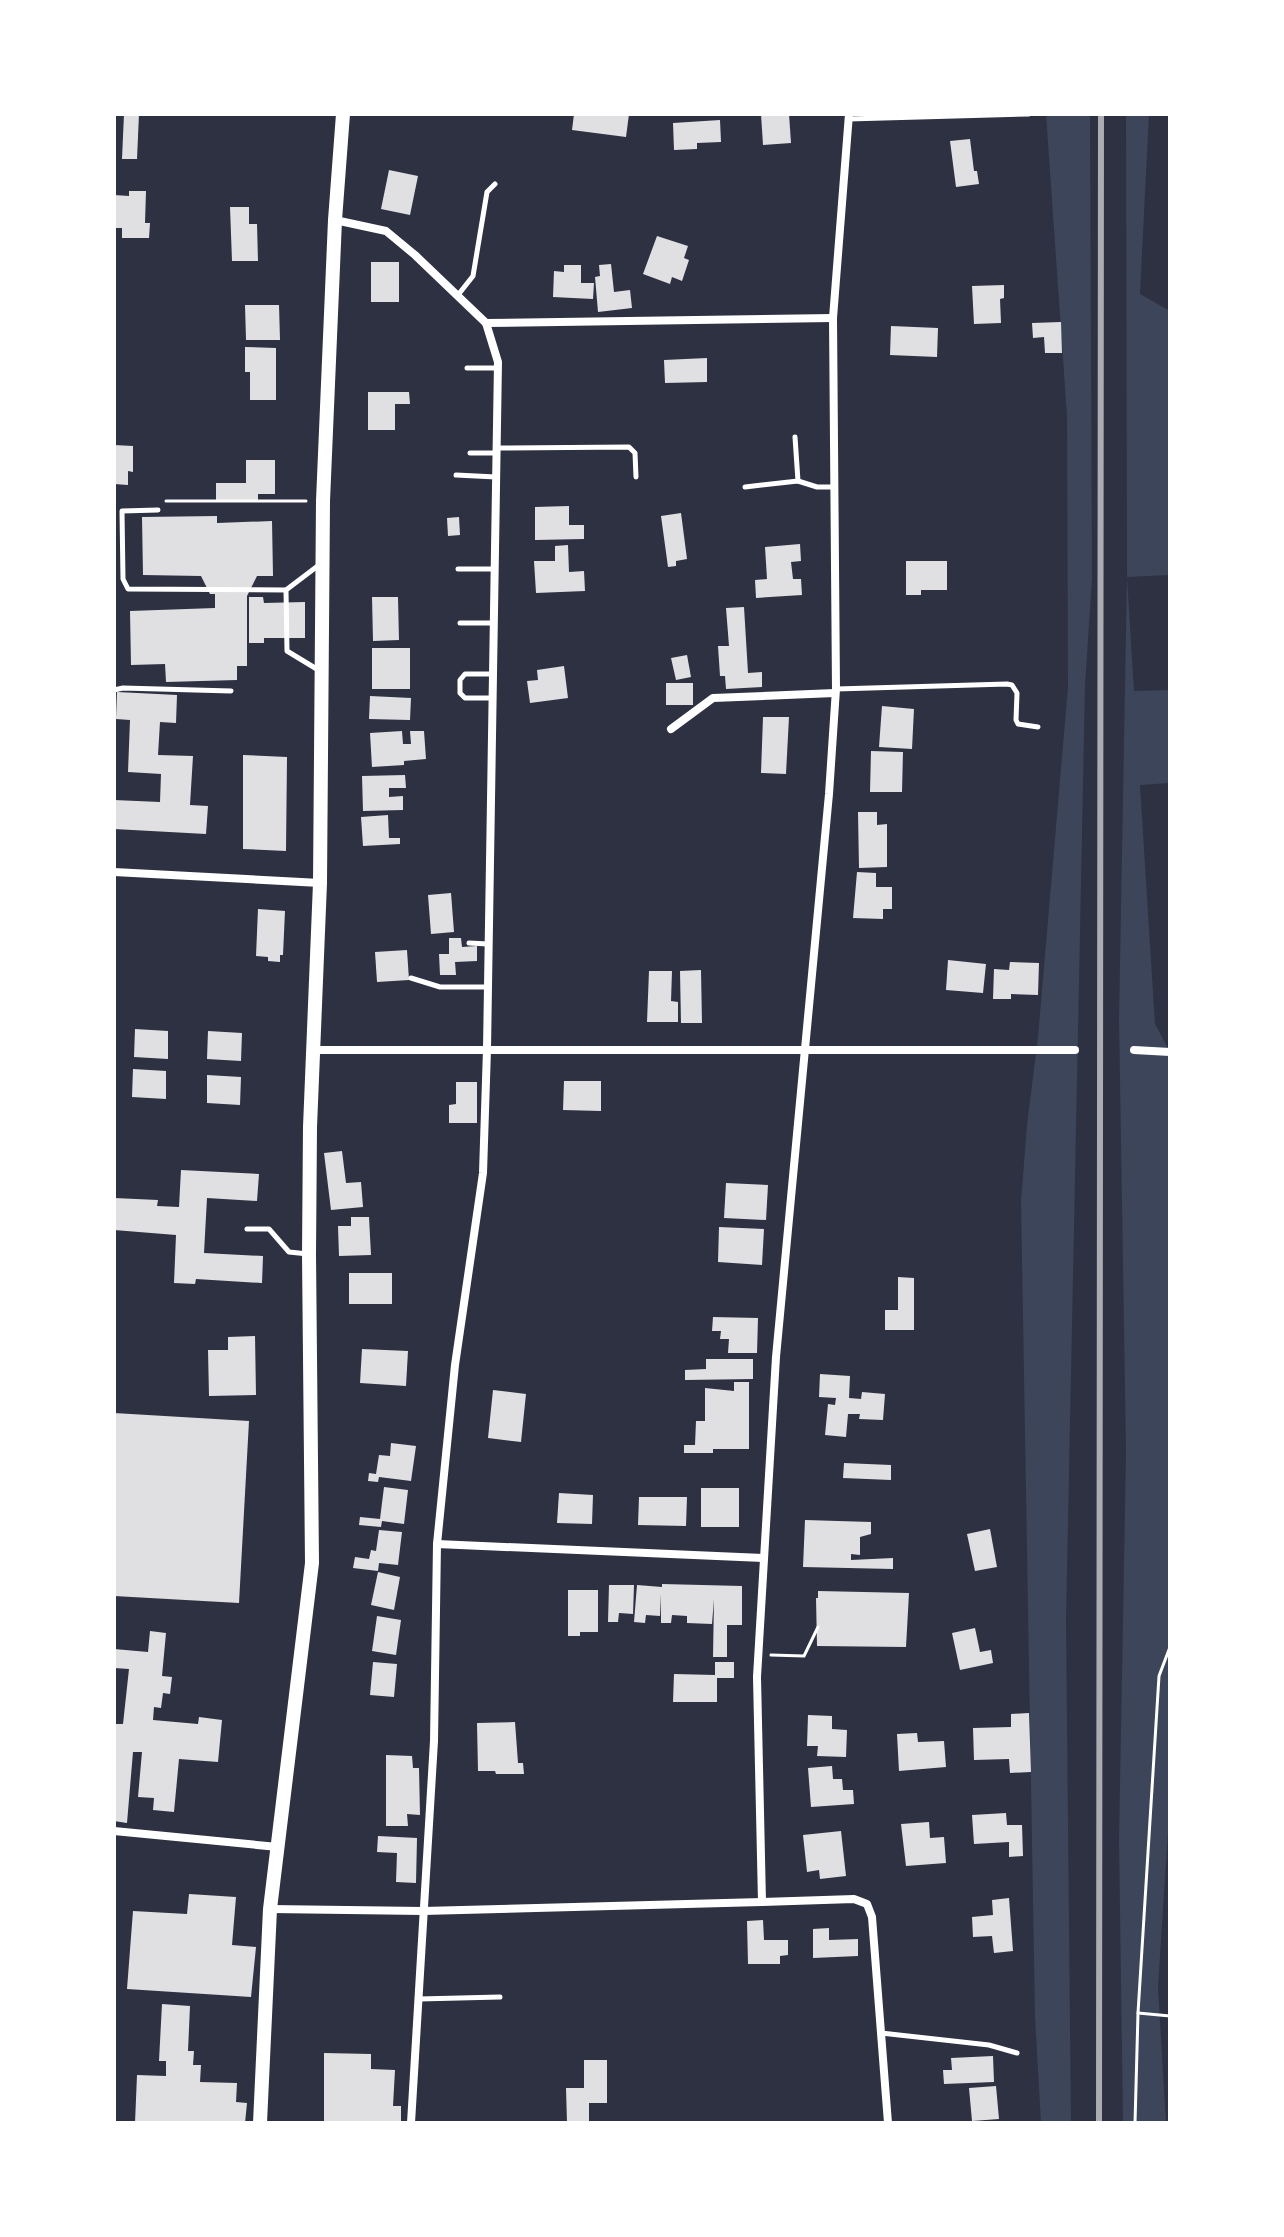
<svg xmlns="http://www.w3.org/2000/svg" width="1284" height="2237" viewBox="0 0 1284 2237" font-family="'PT Sans',sans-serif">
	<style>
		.green { fill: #3c4559 }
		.building { fill: #e0e0e3 }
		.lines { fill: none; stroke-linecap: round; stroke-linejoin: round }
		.path { stroke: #fff; stroke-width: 3 }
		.service { stroke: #fff; stroke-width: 5 }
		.minor { stroke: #fff; stroke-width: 8 }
		.secondary { stroke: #fff; stroke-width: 14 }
		.rail { stroke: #abadb3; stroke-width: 6 }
	</style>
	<rect width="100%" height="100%" fill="#2d3142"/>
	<!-- green -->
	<g class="green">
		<path d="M1046 114H1090L1092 578 1085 686 1066 1621 1071 2123H1041L1035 2017 1021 1201 1027 1125 1038 1037 1068 687 1067 416Z"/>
		<path d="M1126 114H1149L1140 294 1170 311V575L1127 577 1134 691 1170 690V783L1140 785 1155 1024 1170 1052V1801L1158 1987 1166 2123H1123L1119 1840 1126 1452 1119 1019 1127 576Z"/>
	</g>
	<!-- building -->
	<g class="building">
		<path d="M124 114H139L137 159H122Z"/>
		<path d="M574 114H629L626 137 572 130Z"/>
		<path d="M761 114H789L791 143 763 145Z"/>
		<path d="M720 120 721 142 697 143V149L674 150 673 123Z"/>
		<path d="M970 139 974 171H977L979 184 956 187 950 141Z"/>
		<path d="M389 170 418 176 410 215 381 209Z"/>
		<path d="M129 191H146L145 223H150L149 238H122V228H114V195L129 196Z"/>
		<path d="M230 207H249V224H257L258 261H232Z"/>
		<path d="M657 236 688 246 684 258 689 260 682 281 672 277 670 284 643 274Z"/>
		<rect x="371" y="262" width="28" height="40"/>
		<path d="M611 264 614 292 630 290 632 308 598 312 595 277 600 276 599 265Z"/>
		<path d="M564 265H581V283H594L593 299 553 297 554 271 564 272Z"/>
		<path d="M1004 285V298L1000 299 1001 323 974 324 972 286Z"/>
		<path d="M245 305H279L280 340H246Z"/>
		<path d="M1061 322 1062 353H1045L1044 337 1033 338 1032 323Z"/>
		<path d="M891 326 938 328 937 357 890 355Z"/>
		<path d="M245 347 276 348V400H250V372H245Z"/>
		<path d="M707 358V382L665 383 664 360Z"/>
		<path d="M368 392H409L410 404H395V430H368Z"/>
		<path d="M114 445 133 446V472L128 471V485L114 484Z"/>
		<path d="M246 460H275V494H258V500L216 501V483H246Z"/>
		<path d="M569 506V525H584V539L535 540V507Z"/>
		<path d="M681 513 687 559 676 561V566L668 567 661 516Z"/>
		<path d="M217 516V523L272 521 273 576H257L247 596V666H237V680L166 682 165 664 131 665 130 611 215 608V594H210L201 576 143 575 142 517Z"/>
		<path d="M459 517 460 535 448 536 447 518Z"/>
		<path d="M800 544 801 561 791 562 793 579H801L802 595 756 598 755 580 767 579 765 547Z"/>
		<path d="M568 545 569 572 584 571 585 591 536 593 534 561H555V546Z"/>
		<path d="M906 561H947V590H921V595H906Z"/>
		<path d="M249 597H263L264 603 305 602V638H264V643H249Z"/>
		<path d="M372 597H398L399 640 373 641Z"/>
		<path d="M744 607 748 673 762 672V687L726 689 725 676H720L718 646H729L726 608Z"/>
		<rect x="372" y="648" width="38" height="41"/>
		<path d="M687 655 691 677 676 680 671 658Z"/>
		<path d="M564 666 568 698 530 703 527 681 538 680 537 670Z"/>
		<rect x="666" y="683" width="27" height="22"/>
		<path d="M117 692 177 695 176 723 160 722 158 755 193 756 190 805 208 806 206 834 114 829V800L160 802 161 774 128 772 130 720 116 719Z"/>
		<path d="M370 696 411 698 410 720 369 719Z"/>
		<path d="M882 706 914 709 912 749 879 747Z"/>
		<path d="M763 717H789L786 774 761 773Z"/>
		<path d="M402 731 403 744H411L410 731H424L426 759 404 761V765L372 767 370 733Z"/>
		<path d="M871 751 903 752 902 792H870Z"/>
		<path d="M243 755 287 757 286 851 243 849Z"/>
		<path d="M405 775 406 788H389V797L403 796V810L363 811 362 776Z"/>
		<path d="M858 812H877V825L887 824V867L859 868Z"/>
		<path d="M388 815 389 838H400V844L363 846 361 817Z"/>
		<path d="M857 872 876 873V887H892V909H883V919L853 918Z"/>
		<path d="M451 893 454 932 431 934 428 895Z"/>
		<path d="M258 909 285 911 283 955H280V962L268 961V957L256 956Z"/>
		<path d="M449 938H461L462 947 477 946V961L455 962 456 975H440L439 954H449Z"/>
		<path d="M407 950 409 980 377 982 375 952Z"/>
		<path d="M948 960 986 964 983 993 946 990Z"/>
		<path d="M1010 962 1039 963 1038 995 1011 994V999H993L994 969 1009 970Z"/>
		<path d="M701 970 702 1023H681L680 971Z"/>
		<path d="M649 971H672L671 1001 678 1002V1022H647Z"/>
		<path d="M135 1029 168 1031V1059L134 1057Z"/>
		<path d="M208 1031 242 1033 241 1061 207 1059Z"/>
		<path d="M133 1069 166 1071V1099L132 1097Z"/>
		<path d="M207 1075 241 1077 240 1105 207 1103Z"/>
		<path d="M564 1081H601V1111L563 1110Z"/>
		<path d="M456 1082H477V1123H449V1105L456 1104Z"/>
		<path d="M342 1151 346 1183 361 1182 363 1207 331 1210 324 1153Z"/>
		<path d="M181 1170 259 1174 257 1201 207 1198 204 1253 263 1256 262 1283 196 1279 195 1284 174 1283 176 1235 114 1230V1198L158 1200 157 1206 179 1207Z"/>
		<path d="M726 1183 768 1185 766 1220 724 1218Z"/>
		<path d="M351 1217H369L371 1255 339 1256 338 1226H351Z"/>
		<path d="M719 1227 764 1229 762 1265 718 1262Z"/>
		<rect x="349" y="1273" width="43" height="31"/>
		<path d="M898 1277 914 1278V1330H885V1310H898Z"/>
		<path d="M713 1317 758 1318 757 1353H728L729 1339H720L721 1331H712Z"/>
		<path d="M255 1336 256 1395 209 1396 208 1350H228V1337Z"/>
		<path d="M362 1349 408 1351 406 1386 360 1383Z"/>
		<path d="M706 1359H753V1379L685 1380V1370L706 1369Z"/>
		<path d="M820 1374 850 1376 849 1398 861 1399 862 1392 885 1394 883 1420 859 1419 860 1414H848L846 1437 825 1435 828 1404 835 1405 836 1398 819 1397Z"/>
		<path d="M734 1382H749V1449H713V1453H684V1445H695L696 1421H705V1388L734 1391Z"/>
		<path d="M493 1390 526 1394 521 1442 488 1438Z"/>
		<path d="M114 1413 249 1421 239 1603 114 1596Z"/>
		<path d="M391 1443 416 1446 411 1481 379 1477 378 1482 368 1481 369 1473 376 1474 379 1455 390 1456Z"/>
		<path d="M844 1463 891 1465V1480L843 1478Z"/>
		<path d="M384 1487 408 1490 404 1524 382 1521 381 1527 359 1525 360 1517 380 1519Z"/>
		<rect x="701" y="1488" width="38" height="39"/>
		<path d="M559 1493 593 1495 592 1524 557 1523Z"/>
		<path d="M639 1497H687L686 1526 638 1525Z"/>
		<path d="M805 1520 871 1522V1534L860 1537V1555L851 1554V1560L893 1558V1569L803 1567Z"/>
		<path d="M990 1529 997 1567 975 1571 967 1534Z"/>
		<path d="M379 1530 402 1532 398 1565 379 1563 378 1571 353 1568 355 1557 369 1559 371 1550 376 1551Z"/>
		<path d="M378 1572 400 1577 394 1610 371 1605Z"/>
		<path d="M662 1584 742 1586V1625H727V1657H713L714 1599 712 1624 687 1623V1616L672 1615 671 1623H661V1594L660 1616 646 1615 645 1623 634 1622 637 1585 662 1587Z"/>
		<path d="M609 1585H634L633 1614 619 1613 618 1622H608Z"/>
		<path d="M568 1590H598V1632H580V1636H568Z"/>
		<path d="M818 1591 909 1593 906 1647 817 1646 816 1598H818Z"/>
		<path d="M377 1616 401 1620 396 1655 372 1651Z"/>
		<path d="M975 1628 980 1652 991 1650 993 1663 960 1670 952 1633Z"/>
		<path d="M150 1631 166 1633 162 1676 172 1677 170 1694 163 1693 161 1708 154 1707 153 1720 198 1724 199 1717 222 1720 218 1762 179 1759 174 1812 153 1810 154 1798 138 1797 142 1752H133L127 1823 114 1821V1724H123L129 1669 114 1668V1649L148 1652Z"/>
		<path d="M373 1662 397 1664 394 1697 370 1695Z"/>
		<path d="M715 1662H734V1678H717V1702H673L674 1674 715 1675Z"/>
		<path d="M1029 1713 1031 1772 1010 1773 1009 1759 974 1760 973 1728 1011 1727V1714Z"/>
		<path d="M808 1715 832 1716V1729L847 1730 846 1757 817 1756 818 1746H807Z"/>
		<path d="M515 1722 518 1763H523L524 1774H496L495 1771H478L477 1723Z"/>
		<path d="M917 1733 918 1742 944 1741 946 1767 899 1771 897 1734Z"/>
		<path d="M386 1755 412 1756 413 1768H419L420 1815 407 1814 408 1826H386Z"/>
		<path d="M832 1766 833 1779H842L843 1790H853L854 1804 811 1807 808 1768Z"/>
		<path d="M1006 1813 1007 1825H1022L1023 1856 1009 1857V1842L974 1844 972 1815Z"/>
		<path d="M929 1822 930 1838 944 1837 946 1863 906 1866 901 1824Z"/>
		<path d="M841 1831 846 1876 820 1879 819 1870 807 1872 803 1835Z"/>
		<path d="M378 1836 417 1838 416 1883 396 1882 397 1853 377 1852Z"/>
		<path d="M189 1894 236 1897 232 1945 256 1947 251 1997 127 1989 133 1911 187 1914Z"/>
		<path d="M1009 1898 1013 1951 994 1953 992 1936 973 1937 972 1917 993 1915 992 1900Z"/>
		<path d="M763 1920 764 1940H788V1955L780 1956V1964H748L747 1921Z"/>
		<path d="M829 1928V1940L858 1939V1956L813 1958V1929Z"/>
		<path d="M162 2004 190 2006 188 2051H194L193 2065H201L200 2082 237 2083 236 2102 247 2103 245 2123H135L137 2075 166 2076V2061H159Z"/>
		<path d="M324 2053 371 2054V2069L395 2070 393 2106H401V2123H324Z"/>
		<path d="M993 2056 994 2082 944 2084 943 2070H952L951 2058Z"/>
		<path d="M584 2060H607V2103H589V2123H567L566 2088H584Z"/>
		<path d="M996 2086 999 2119 972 2121 969 2088Z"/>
	</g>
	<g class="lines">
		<!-- path -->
		<g class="path">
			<path d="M166 501H306"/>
			<path d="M771 1655 804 1656 818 1627"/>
			<path d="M1138 2013 1170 2016"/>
			<path d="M1135 2123 1138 2013 1159 1676 1170 1647"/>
		</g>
		<!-- service -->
		<g class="service">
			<path d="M848 119 1029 114"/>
			<path d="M458 295 473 276 487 192 495 184"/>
			<path d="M467 368H497"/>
			<path d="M795 437 798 481"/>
			<path d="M497 448 629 447 635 453 636 477"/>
			<path d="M470 453H496"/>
			<path d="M456 475 496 477"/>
			<path d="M745 487 798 481 817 487H834"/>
			<path d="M158 510 122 511 123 579 128 589 286 590"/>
			<path d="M319 565 286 590 287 651 320 671"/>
			<path d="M458 569H494"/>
			<path d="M460 623H493"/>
			<path d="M836 689 1007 684 1012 685 1017 693 1016 720 1018 724 1038 727"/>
			<path d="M114 690 123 688 231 691"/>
			<path d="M492 698H465L460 693V680L465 674H492"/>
			<path d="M469 943 488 944"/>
			<path d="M411 978 440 987H488"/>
			<path d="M247 1229H269L289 1252 308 1254"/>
			<path d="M419 1999 500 1997"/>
			<path d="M881 2033 989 2045 1017 2053"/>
		</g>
		<!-- minor -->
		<g class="minor">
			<path d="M849 114 833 318 836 689 829 794 776 1357 757 1677 762 1902 854 1899 867 1904 872 1917 888 2123"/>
			<path d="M335 220 386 231 415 255 486 323 833 318"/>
			<path d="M671 729 713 698 835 693"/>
			<path d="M114 872 320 883"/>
			<path d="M314 1050H1075"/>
			<path d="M1134 1050 1170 1052"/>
			<path d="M437 1544 763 1558"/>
			<path d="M114 1831 278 1847"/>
			<path d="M270 1909 423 1911 762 1902"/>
			<path d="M411 2123 434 1741 437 1544 455 1365 483 1173 487 1049 498 362 486 323"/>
		</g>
		<!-- secondary -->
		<path class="secondary" d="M260 2123 270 1909 312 1563 309 1254 310 1127 320 883 323 501 335 220 343 114"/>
		<!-- rail -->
		<path class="rail" d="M1099 2123 1101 114"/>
	</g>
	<!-- border -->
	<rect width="1284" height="2237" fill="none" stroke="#ffffff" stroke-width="232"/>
</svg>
